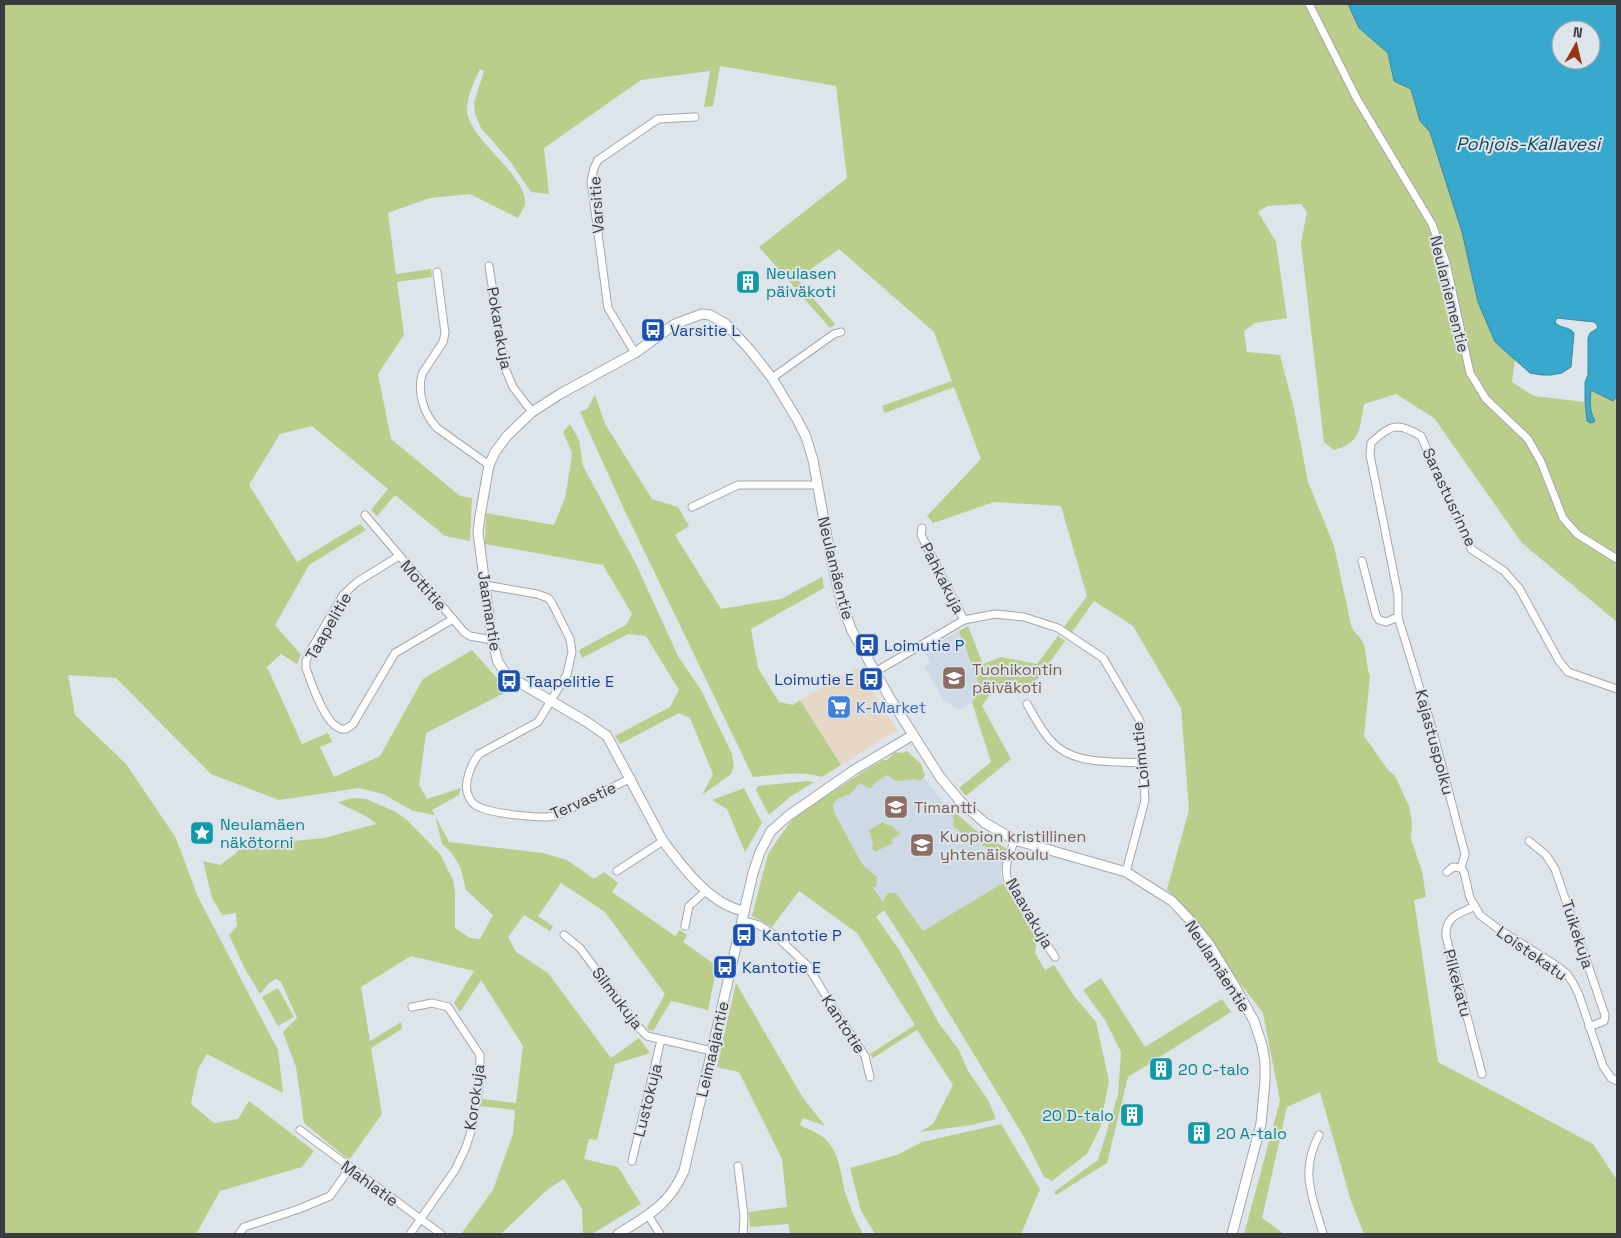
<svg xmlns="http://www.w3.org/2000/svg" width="1621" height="1238" viewBox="0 0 1621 1238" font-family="'Space Grotesk',sans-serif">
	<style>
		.commercial { fill: #e7d7c5 }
		.built { fill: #cddae5 }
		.green { fill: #bbcd8b }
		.water { fill: #38a8cd; stroke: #3988a2; fill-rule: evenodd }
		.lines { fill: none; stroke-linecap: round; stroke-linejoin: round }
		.minor-casing { stroke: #a2a9ae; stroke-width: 9 }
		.tertiary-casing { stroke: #a2a9ae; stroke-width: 11 }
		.minor { stroke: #fff; stroke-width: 7 }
		.tertiary { stroke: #fff; stroke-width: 9 }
		.labels { text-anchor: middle; stroke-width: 4; stroke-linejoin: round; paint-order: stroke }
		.street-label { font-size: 16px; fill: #3a3c3f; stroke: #dde4ea }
		.culture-label { font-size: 16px; fill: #0d838f; stroke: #dde4ea; text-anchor: start }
		.transit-label { font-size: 16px; fill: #164399; stroke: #dde4ea; text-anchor: start }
		.education-label { font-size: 16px; fill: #785e54; stroke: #dde4ea; text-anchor: start }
		.shop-label { font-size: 16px; fill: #366cbe; stroke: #dde4ea; text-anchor: start }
		.water-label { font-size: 18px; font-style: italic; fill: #184757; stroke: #dde4ea }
	</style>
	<rect width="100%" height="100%" fill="#dde4ea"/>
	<!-- commercial -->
	<path class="commercial" d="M858 668 897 730 841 765 800 700Z"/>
	<!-- built -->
	<g class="built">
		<path d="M959 631 981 689 972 702 959 710 944 700 924 667 931 663 923 651Z"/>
		<path d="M880 763 921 774 945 804 974 830 1006 849 1000 874 1003 883 923 931 896 893H887L883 902 871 886 821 800Z"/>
	</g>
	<!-- green -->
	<g class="green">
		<path d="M4 4H1348L1359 28 1388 53 1394 81 1411 89 1420 121 1430 132 1462 232 1478 302 1495 342 1515 360 1512 382 1534 396 1585 402 1587 421 1590 423 1594 422 1590 405 1591 389 1617 367V622L1522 543 1434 418 1396 394 1364 404C1359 428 1362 443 1334 450L1324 442 1301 243 1307 212 1301 204 1267 206 1258 212 1276 242 1287 318 1255 323 1244 331 1247 352 1280 355 1294 409 1308 482 1334 546 1351 625C1353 633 1362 637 1364 645 1367 655 1366 666 1370 676L1364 736 1388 770 1395 776 1409 806 1412 823 1411 839 1422 871 1426 897 1414 900 1438 1062 1593 1144 1617 1180V1234H1364L1351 1201 1320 1092 1287 1107 1262 1218 1284 1234H1244L1280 1101 1263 1013 1167 889 1189 810 1181 708 1133 626 1094 601 1072 632 1064 627 1087 596 1061 506 994 502 933 523 927 516 981 459 954 387 885 413 882 406 952 381 934 332 839 249 797 279 835 324 830 328 759 247 847 178 836 86 720 66 713 106 704 107 710 71 641 80 544 148 549 194 531 192 510 161 481 128 475 114 474 103 484 71 480 69C474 82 467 96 467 110 467 138 529 177 525 204 524 208 520 214 518 218L470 194 430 198 388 213 396 274 431 269 432 277 397 282 404 335 378 374 391 439 460 496 472 498 470 541 445 536 395 495 377 516 371 510 388 489 312 426 280 434 249 485 297 562 360 524 366 530 309 565 275 625 301 655 297 664 281 654 267 667 302 744 328 733 332 742 320 747 334 777 380 756 423 679 472 650 496 677 514 688 426 733 419 785 427 799 461 788 459 795 432 810 449 842 543 853 567 860 594 879 604 872 618 883 612 892 675 936 680 930 687 935 683 942 717 966 708 1010 671 1001 653 1031 649 1030 647 1027 665 994 605 912 561 883 538 916 553 926 550 931 524 915 508 937 516 952 548 973 611 1058 639 1038 650 1053 615 1064 597 1140 589 1139 584 1159 618 1167 641 1204 592 1234H583L582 1209 564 1179 548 1189 501 1234H461L493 1190 513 1134 515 1110 481 1106 482 1099 516 1103 523 1046 481 980 460 1012 454 1003 474 971 411 956 361 987 370 1041 401 1022 402 1029 371 1048 382 1114 349 1160 304 1123 296 1067 283 1032 297 1018 281 982 276 979 269 983 260 994 245 969 229 935 237 926 236 913 222 915 212 898 203 861 220 865 235 854 245 843 259 840 283 842 324 838 376 824C367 814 350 810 338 802L353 798 366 799 396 812 407 820 440 854 453 880 455 892V928L470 938 480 939 493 915 466 890 460 866 451 852 442 844 435 815 413 811 383 794 359 788 279 800 211 774 116 678 68 675 75 715 126 764 176 838 197 895 278 1050 283 1093 207 1054 198 1069 191 1104 214 1123 238 1119 249 1101 314 1151 302 1167 220 1191 196 1234H4Z"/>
		<path d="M595 395 605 424 652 499 678 507 689 526 675 535 721 609 781 599 822 577 824 588 751 629 758 668 779 702 793 705 800 700 841 765 822 777C800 770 776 775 753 777L623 507 580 412 587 409Z"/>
		<path d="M570 424 579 440 583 466 636 564 678 656 701 690 732 754 734 766 731 774 702 795 713 774 690 718 679 713 620 744 615 736 670 707 679 690 646 636 628 634 582 658 579 650 626 625 632 614 603 565 485 544 486 513 554 525 565 498 571 462 572 453 563 432Z"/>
		<path d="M968 626 983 664 1001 657 1037 664 1058 636 1065 641 1028 692 993 690 982 706 1011 759 966 796 959 788 991 762 972 702 981 689 959 631Z"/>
		<path d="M907 751 921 764 925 776 920 781 915 779 896 781 887 775 876 782 870 789 860 783 850 794 837 799 833 805 834 812 862 864 877 877 876 887H872L883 902 887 893H896L923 931 1003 883 1037 939 1035 953 1045 970 1054 965 1074 996 1096 1022 1109 1081 1100 1128 1087 1154 1052 1181 1044 1177 1024 1137 924 972 884 910 876 917 900 951 938 1022 959 1050 968 1071 988 1100 996 1119 971 1125 920 1132 933 1124 953 1085 917 1030 873 1058 870 1054 915 1025 857 933 799 891 772 927 752 916 768 854 780 836 795 816 874 765 883 760H887L895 752 902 753Z"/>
		<path d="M808 781 814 782 790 797 769 815 756 790 758 786Z"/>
		<path d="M744 788 762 823 745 852 727 809 712 800Z"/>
		<path d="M956 813 974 829 1007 849 1006 852 1002 855 979 843 970 845 962 837V833L953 826 954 819 952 816Z"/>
		<path d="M883 822 886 825C891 824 893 826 896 831L898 830 900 834 891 840 893 843 875 852 872 848 873 844 869 830Z"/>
		<path d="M1101 978 1145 1047 1222 999 1231 1012 1128 1077 1107 1163 1056 1195 1054 1192 1098 1160 1118 1095 1121 1052 1105 1020 1083 990Z"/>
		<path d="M736 983 803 1098 825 1126 803 1118 800 1125C807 1129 817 1132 824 1138 841 1153 840 1175 846 1195 851 1209 856 1222 863 1234H790L788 1224 750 1227 749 1212 787 1207 782 1159 739 1072 717 1067Z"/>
		<path d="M278 988 294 1017 278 1026 262 997Z"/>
		<path d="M1001 1124 1040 1189 1021 1234H875L861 1211 850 1168 897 1155 922 1142Z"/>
	</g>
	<!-- water -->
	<path class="water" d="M1348 4H1617V396L1613 401 1591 390C1590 400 1589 411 1595 421L1594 422 1590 423 1587 421 1585 401V382L1588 375V338L1590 333 1598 328 1597 325 1594 322 1557 318 1555 322C1560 329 1569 326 1574 333L1571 367 1562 373 1551 375H1542L1530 373 1495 342 1478 302 1462 232 1430 132 1420 121 1411 89 1394 81 1388 53 1359 28ZM1561 30H1591V60H1561Z"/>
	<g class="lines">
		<defs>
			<g id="minor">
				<path d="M1309 4 1357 99 1432 224 1446 263 1470 373 1486 399 1528 439 1541 462 1563 518 1577 534 1617 559"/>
				<path d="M489 266 505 368 513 387 532 412"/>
				<path d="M437 272 445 333 443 342 422 374C417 393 424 414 437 428L489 465"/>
				<path d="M635 353 608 308 591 181 594 168 598 160 658 119 695 117"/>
				<path d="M772 378 834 334 841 332"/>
				<path d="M692 507 738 485H816"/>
				<path d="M365 515 464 632 470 636 492 640"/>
				<path d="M922 528 921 535 964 620"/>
				<path d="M399 556 357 582 343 595 309 653 306 661V668C311 682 327 733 346 729 347 728 352 725 353 724L395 653 453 619"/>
				<path d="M1362 561 1376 615 1379 620 1386 622 1398 617V595L1370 455 1371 443C1391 424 1398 422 1421 436L1471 549 1504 571 1519 588 1559 661 1568 672 1617 689"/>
				<path d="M485 585 537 594 548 598 552 603 570 639 572 652 567 674 538 722 479 754C472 763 469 770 467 781 465 791 469 803 479 807 494 814 530 817 547 817L556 816 631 778"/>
				<path d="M1398 617 1432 728 1465 854 1461 868"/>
				<path d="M875 672 964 620 995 614 1024 617 1058 628 1103 658 1140 721 1145 800 1126 872"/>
				<path d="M1027 704C1034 716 1041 730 1050 740 1073 766 1111 761 1142 763"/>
				<path d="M1015 840C1010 852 1003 867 1008 881L1035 927 1055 957"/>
				<path d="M1529 841 1546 855 1555 869 1605 1015 1604 1021 1589 1027"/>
				<path d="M617 871 663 841"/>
				<path d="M1447 872 1453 867 1461 868 1464 872 1470 898 1480 915 1497 928 1557 966 1567 974 1573 983 1579 995 1603 1066 1611 1078 1617 1081"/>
				<path d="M1475 906C1459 914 1445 916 1446 936L1482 1074"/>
				<path d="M742 920 759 925 776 936 807 965 835 1011 865 1056 870 1077"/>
				<path d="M685 926 689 906 706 891"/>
				<path d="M564 935 580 948 640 1029 647 1036 712 1051"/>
				<path d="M300 1130 441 1234"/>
				<path d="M1319 1135C1299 1173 1313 1197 1323 1234"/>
				<path d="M632 1161 661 1040"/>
				<path d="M738 1166 744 1216 743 1234"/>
				<path d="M648 1215 660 1234"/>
				<path d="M239 1234 244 1227 299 1209 330 1196 350 1168"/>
				<path d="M410 1234 455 1170 466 1147 472 1128 479 1088 480 1055 448 1007 432 1003 412 1007"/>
			</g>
			<g id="tertiary">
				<path d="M744 911C710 905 683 867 663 841L607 736 587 722 517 681 504 671 498 662 492 640 478 532 480 516 489 465 495 452 507 436 532 412 560 394 635 353 675 324 702 314 710 315 726 324 750 350 772 378 798 421 806 437 813 460 831 559 842 605 852 631 891 700 940 777 960 801 985 823 1015 840 1126 872 1172 901 1189 919 1209 944 1233 983 1254 1021 1262 1045 1265 1062V1081L1261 1124 1232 1234"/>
				<path d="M618 1234C649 1215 669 1205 684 1171L753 873 760 852 771 831 788 816 854 770 913 735"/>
			</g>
		</defs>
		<!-- minor casing -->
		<use href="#minor" class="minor-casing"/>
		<!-- tertiary casing -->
		<use href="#tertiary" class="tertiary-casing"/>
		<!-- minor -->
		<use href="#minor" class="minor"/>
		<!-- tertiary -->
		<use href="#tertiary" class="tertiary"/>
	</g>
	<!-- icons -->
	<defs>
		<symbol id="building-square" viewBox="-11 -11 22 22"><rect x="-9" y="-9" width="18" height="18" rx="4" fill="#0f9aa8" stroke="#dde4ea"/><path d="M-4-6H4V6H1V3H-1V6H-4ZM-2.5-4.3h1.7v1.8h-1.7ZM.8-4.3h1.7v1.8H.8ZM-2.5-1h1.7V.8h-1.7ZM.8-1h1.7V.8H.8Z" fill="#fff"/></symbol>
		<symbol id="bus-square" viewBox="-11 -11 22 22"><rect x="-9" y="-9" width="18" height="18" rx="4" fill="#1a4fb4" stroke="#dde4ea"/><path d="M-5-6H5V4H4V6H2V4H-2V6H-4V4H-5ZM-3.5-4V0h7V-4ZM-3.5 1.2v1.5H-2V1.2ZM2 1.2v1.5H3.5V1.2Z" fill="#fff"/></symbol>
		<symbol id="school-square" viewBox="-11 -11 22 22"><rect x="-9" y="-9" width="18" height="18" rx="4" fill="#8d6e63" stroke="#dde4ea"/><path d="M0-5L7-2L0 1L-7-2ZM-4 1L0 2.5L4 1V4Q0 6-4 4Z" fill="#fff"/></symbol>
		<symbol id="supermarket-square" viewBox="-11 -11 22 22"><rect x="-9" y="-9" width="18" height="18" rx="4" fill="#3f7fe0" stroke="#dde4ea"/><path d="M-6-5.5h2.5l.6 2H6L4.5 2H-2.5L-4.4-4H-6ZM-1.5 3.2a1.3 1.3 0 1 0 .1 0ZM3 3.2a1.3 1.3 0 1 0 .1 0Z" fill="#fff"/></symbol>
		<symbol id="sight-square" viewBox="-11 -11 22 22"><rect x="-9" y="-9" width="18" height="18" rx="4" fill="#0f9aa8" stroke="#dde4ea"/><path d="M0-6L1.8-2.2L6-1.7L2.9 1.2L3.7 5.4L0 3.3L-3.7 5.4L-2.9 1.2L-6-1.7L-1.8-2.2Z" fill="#fff"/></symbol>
	</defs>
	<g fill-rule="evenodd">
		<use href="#building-square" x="734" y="268" width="28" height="28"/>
		<use href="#bus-square" x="639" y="316" width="28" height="28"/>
		<use href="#bus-square" x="853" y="631" width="28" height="28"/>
		<use href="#school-square" x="940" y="664" width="28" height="28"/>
		<use href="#bus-square" x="857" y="665" width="28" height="28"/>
		<use href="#bus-square" x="495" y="667" width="28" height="28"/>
		<use href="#supermarket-square" x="825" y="693" width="28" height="28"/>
		<use href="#school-square" x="882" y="793" width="28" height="28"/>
		<use href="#sight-square" x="188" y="819" width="28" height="28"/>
		<use href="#school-square" x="908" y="831" width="28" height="28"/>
		<use href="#bus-square" x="730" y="921" width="28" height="28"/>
		<use href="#bus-square" x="711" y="953" width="28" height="28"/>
		<use href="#building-square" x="1147" y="1055" width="28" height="28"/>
		<use href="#building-square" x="1118" y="1101" width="28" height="28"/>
		<use href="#building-square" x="1185" y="1119" width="28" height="28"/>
	</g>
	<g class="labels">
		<!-- street labels -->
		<g class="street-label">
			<text transform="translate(596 205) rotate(-94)" y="6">Varsitie</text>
			<text transform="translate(1450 294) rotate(76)" y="6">Neulaniementie</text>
			<text transform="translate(500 328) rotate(80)" y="6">Pokarakuja</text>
			<text transform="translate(1450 497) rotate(65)" y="6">Sarastusrinne</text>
			<text transform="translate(836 568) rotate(76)" y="6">Neulamäentie</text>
			<text transform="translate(943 578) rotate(63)" y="6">Pahkakuja</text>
			<text transform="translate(424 585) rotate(49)" y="6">Mottitie</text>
			<text transform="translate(490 611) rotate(81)" y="6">Jaamantie</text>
			<text transform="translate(328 626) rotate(-60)" y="6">Taapelitie</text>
			<text transform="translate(1435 742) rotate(75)" y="6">Kajastuspolku</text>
			<text transform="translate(1140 755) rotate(-96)" y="6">Loimutie</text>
			<text transform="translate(583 800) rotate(-24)" y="6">Tervastie</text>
			<text transform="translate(1030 913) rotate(60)" y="6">Naavakuja</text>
			<text transform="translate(1578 934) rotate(72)" y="6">Tuikekuja</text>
			<text transform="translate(1532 953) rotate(35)" y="6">Loistekatu</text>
			<text transform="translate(1218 966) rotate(57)" y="6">Neulamäentie</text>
			<text transform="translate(1458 983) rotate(75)" y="6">Pilkekatu</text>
			<text transform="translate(618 998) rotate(53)" y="6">Silmukuja</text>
			<text transform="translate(844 1024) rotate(57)" y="6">Kantotie</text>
			<text transform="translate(712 1049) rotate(-77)" y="6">Leimaajantie</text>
			<text transform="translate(474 1097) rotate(-82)" y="6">Korokuja</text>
			<text transform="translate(647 1100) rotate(-76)" y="6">Lustokuja</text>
			<text transform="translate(370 1183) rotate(36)" y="6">Mahlatie</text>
		</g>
		<!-- culture labels -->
		<g class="culture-label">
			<text x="766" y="279">Neulasen<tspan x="766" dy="18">päiväkoti</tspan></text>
			<text x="220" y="830">Neulamäen<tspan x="220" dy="18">näkötorni</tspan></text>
			<text x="1178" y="1075">20 C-talo</text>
			<text x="1114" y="1121" text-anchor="end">20 D-talo</text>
			<text x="1216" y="1139">20 A-talo</text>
		</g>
		<!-- transit labels -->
		<g class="transit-label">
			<text x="670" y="336">Varsitie L</text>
			<text x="884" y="651">Loimutie P</text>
			<text x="854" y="685" text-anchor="end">Loimutie E</text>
			<text x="526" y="687">Taapelitie E</text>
			<text x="762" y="941">Kantotie P</text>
			<text x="742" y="973">Kantotie E</text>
		</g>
		<!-- education labels -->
		<g class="education-label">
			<text x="972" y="675">Tuohikontin<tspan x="972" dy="18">päiväkoti</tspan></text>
			<text x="914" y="813">Timantti</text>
			<text x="940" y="842">Kuopion kristillinen<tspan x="940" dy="18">yhtenäiskoulu</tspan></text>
		</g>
		<!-- shop labels -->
		<g class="shop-label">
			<text x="856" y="713">K-Market</text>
		</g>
		<!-- water labels -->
		<g class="water-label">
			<text x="1528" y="150">Pohjois-Kallavesi</text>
		</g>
	</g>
	<!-- border -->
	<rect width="1621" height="1238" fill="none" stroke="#3a3c3f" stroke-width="10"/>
	<!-- north arrow -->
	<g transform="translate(1576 45) rotate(8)"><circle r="24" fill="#dde4ea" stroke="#9ca1a6"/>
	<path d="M0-4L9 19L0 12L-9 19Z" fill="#9a3312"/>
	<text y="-8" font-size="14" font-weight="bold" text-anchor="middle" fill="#3a3c3f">N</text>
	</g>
</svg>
